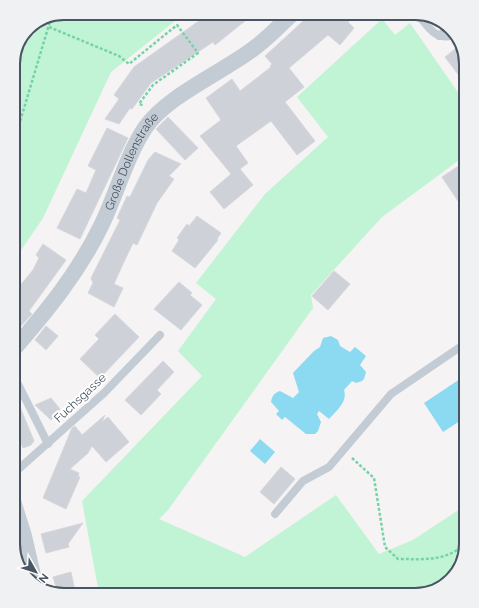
<svg xmlns="http://www.w3.org/2000/svg" width="479" height="608" viewBox="0 0 479 608" font-family="Raleway,sans-serif">
	<style>
		.green { fill: #c1f3d5 }
		.water { fill: #8cdaf2 }
		.building { fill: #ced1d8; stroke: #d6d8de }
		.lines { fill: none; stroke-linecap: round; stroke-linejoin: round }
		.path { stroke: #76d3a7; stroke-width: 2.5; stroke-dasharray: 3 2; stroke-linecap: butt }
		.lane { stroke: #c3ccd4; stroke-width: 8 }
		.street { stroke: #c3ccd4; stroke-width: 16 }
		.labels { text-anchor: middle; stroke-width: 4; stroke-linejoin: round; paint-order: stroke }
		.street-label { font-size: 12px; fill: #495562; stroke: #fff }
		.rim { fill: none; stroke: #495562; stroke-width: 2 }
	</style>
	<rect width="100%" height="100%" fill="#f5f3f3"/>
	<!-- green -->
	<g class="green">
		<path d="M64 13H185L111 72 43 218 13 262V60L30 26Z"/>
		<path d="M382 19 395 35 410 23 466 104V155L382 217 311 295 313 308 168 510 159 519 245 557 336 495 379 554 413 540 466 505V544L459 569 443 587 415 595H90L98 588 82 501 202 376 178 351 216 299 196 283 265 194 328 137 297 97Z"/>
	</g>
	<!-- water -->
	<g class="water">
		<path d="M331 336 338 340 340 346 350 352 355 347 366 356 360 365 366 372 364 379 362 381 356 383 352 381 344 390C348 402 336 411 329 419L319 411 317 414 321 422 318 431 315 434H306L285 417 282 420 276 414 279 411 271 402C272 396 274 393 280 391L293 398 299 392 293 373 314 351 320 347 323 338Z"/>
		<path d="M466 375V417L443 432 424 403Z"/>
		<path d="M260 439 275 452 265 464 250 451Z"/>
	</g>
	<!-- building -->
	<g class="building">
		<path d="M210 13H239L245 21 215 45 213 42 151 83 132 109 130 108 119 124 105 119 119 99 114 95 134 67Z"/>
		<path d="M312 13H358L348 22 354 28 340 45 328 35 289 68 304 87 285 102 315 141 297 155 271 121 236 146 248 163 240 169 253 185 224 209 210 192 231 174 200 136 221 120 206 98 232 79 240 91 271 67 270 66 272 64 265 56Z"/>
		<path d="M460 45 466 64V85L445 57Z"/>
		<path d="M168 117 198 148 185 160 156 129Z"/>
		<path d="M107 128 128 138 80 239 57 228 77 189 86 193 96 170 88 166Z"/>
		<path d="M155 152 181 164 169 176 174 179 157 203 137 245 133 243 122 266 114 284 123 288 114 307 88 293 93 283 91 278 120 220 117 218 127 196 130 197 148 160Z"/>
		<path d="M466 161V213L442 177Z"/>
		<path d="M197 216 221 233 217 239 218 240 195 268 172 251 179 240 177 238 187 224 189 226Z"/>
		<path d="M43 244 66 260 29 311 32 314 20 327 13 321V294L33 270 39 258 36 255Z"/>
		<path d="M334 271 350 284 328 310 312 296Z"/>
		<path d="M179 282 192 293 190 295 202 305 181 330 154 309Z"/>
		<path d="M115 314 139 337 100 378 80 359 99 339 95 335Z"/>
		<path d="M46 326 58 336 46 350 35 340Z"/>
		<path d="M163 361 174 372 157 390 161 394 141 415 125 400Z"/>
		<path d="M13 390 34 441 31 445 23 448 13 424Z"/>
		<path d="M51 398 60 409 51 420 35 405Z"/>
		<path d="M105 415 102 422 108 417 129 442 106 462 92 446 88 453 70 469 79 473 78 477H80L66 509 43 498 72 428 75 426 82 435Z"/>
		<path d="M281 467 295 479 274 504 260 492Z"/>
		<path d="M83 523 68 544 69 547 46 553 41 534Z"/>
		<path d="M71 572 75 591 58 594 53 577Z"/>
	</g>
	<g class="lines">
		<!-- path -->
		<g class="path">
			<path d="M49 27 119 56 129 64 177 25 198 53 153 85 139 104 143 105"/>
			<path d="M13 145 51 18"/>
			<path d="M352 458 374 478 385 547 398 559C424 559 446 562 466 543"/>
		</g>
		<!-- lane -->
		<g class="lane">
			<path d="M417 13C429 28 435 41 456 35"/>
			<path d="M439 36 449 28"/>
			<path d="M13 374 48 444"/>
			<path d="M13 474 104 393 160 335"/>
			<path d="M275 514 303 481 329 467 391 394 466 343"/>
		</g>
		<!-- street -->
		<g class="street">
			<path id="s1" d="M13 350C47 311 79 272 102 224 117 193 126 157 145 128 167 95 226 71 257 46 270 36 281 24 293 13"/>
			<path d="M13 501 24 536 35 584"/>
		</g>
	</g>
	<g class="labels">
		<!-- street labels -->
		<g class="street-label">
			<text dy="4" stroke="none"><textPath href="#s1" startOffset="224">Große Dollenstraße</textPath></text>
			<text transform="translate(80 398) rotate(-43)" y="4">Fuchsgasse</text>
		</g>
	</g>
	<!-- crop -->
	<path d="M0 0H479V608H0ZM64 20H415A44 44 0 0 1 459 64V544A44 44 0 0 1 415 588H64A44 44 0 0 1 20 544V64A44 44 0 0 1 64 20Z" fill="#f0f1f2" fill-rule="evenodd"/>
	<path class="rim" d="M64 20H415A44 44 0 0 1 459 64V544A44 44 0 0 1 415 588H64A44 44 0 0 1 20 544V64A44 44 0 0 1 64 20Z"/>
	<!-- north arrow -->
	<g transform="translate(36 572) rotate(129)" stroke="#ffffff" stroke-width="3" paint-order="stroke">
	<path d="M0-3L7 15L0 10L-7 15Z" fill="#495562"/>
	<text y="-6" font-size="11" font-weight="bold" text-anchor="middle" fill="#495562">N</text>
	</g>
</svg>
